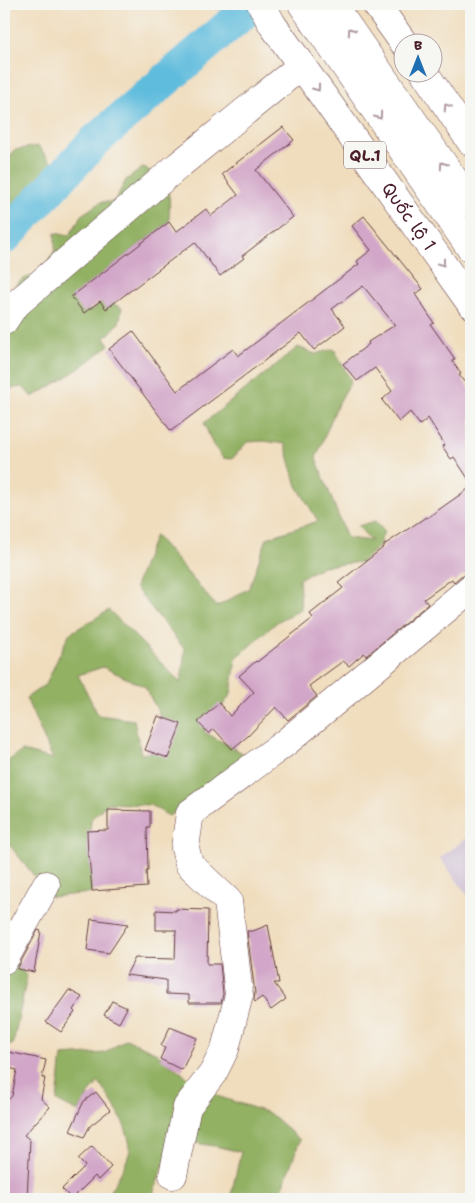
<svg xmlns="http://www.w3.org/2000/svg" width="475" height="1203" viewBox="0 0 475 1203" font-family="'Shantell Sans',sans-serif">
	<style>
		.industrial { fill: #cdbed3 }
		.forest { fill: #92b164; stroke: #6e6848; fill-rule: evenodd }
		.lines { fill: none; stroke-linecap: round; stroke-linejoin: round }
		.river { stroke: #5fbcdd; stroke-width: 34 }
		.building { fill: #d2a6c8 }
		.minor-casing { stroke: #633c41; stroke-width: 29 }
		.highway-casing { stroke: #633c41; stroke-width: 29 }
		.minor { stroke: #fff; stroke-width: 28 }
		.highway { stroke: #fff; stroke-width: 28 }
		.oneway { stroke: #ae9aa0 }
		.labels { text-anchor: middle; stroke-width: 5; stroke-linejoin: round; paint-order: stroke }
		.shield { fill: #f6f6f2; stroke: #7e6067; stroke-width: 1 }
		.shield-label { font-size: 16px; font-weight: bold; fill: #4a1f2b }
		.street-label { font-size: 18px; fill: #4a1f2b; stroke: #f6f6f2 }
	</style>
	<rect width="100%" height="100%" fill="#f6f6f2"/>
	<filter id="ink" filterUnits="userSpaceOnUse"><feTurbulence type="fractalNoise" baseFrequency=".02" numOctaves="2"/><feDisplacementMap in="SourceGraphic" scale="10" xChannelSelector="R" yChannelSelector="G"/><feConvolveMatrix kernelMatrix="1 2 1 2 8 2 1 2 1" color-interpolation-filters="sRGB"/></filter>
	<filter id="wash" filterUnits="userSpaceOnUse"><feTurbulence type="fractalNoise" baseFrequency=".0096" numOctaves="4" result="noise"/><feDisplacementMap in="SourceGraphic" scale="20" xChannelSelector="R" yChannelSelector="G"/><feGaussianBlur stdDeviation="1.12" result="paint"/><feColorMatrix in="noise" values="0 0 0 0 0 0 0 0 0 0 0 0 0 0 0 0 0 1.4 0 .05"/><feComposite in="paint" operator="in"/></filter>
	<g filter="url(#wash)">
		<rect width="100%" height="100%" fill="#f0ddbd"/>
		<!-- industrial -->
		<path class="industrial" d="M471 835V900L440 858Z"/>
		<!-- forest -->
		<g class="forest">
			<path d="M95 141 18 223H4V169L14 150 38 146 56 168 69 148Z"/>
			<path d="M144 167C172 186 170 190 169 222L76 294 90 311 104 300 122 308 119 323 105 338 109 345C85 366 60 382 32 397L23 387 5 389 4 305C15 297 10 294 16 285 21 278 33 276 41 273L55 250V233L69 236 83 214 101 202H114L126 180Z"/>
			<path d="M298 347 315 354 334 349 351 381 336 408 316 458 347 538 371 541 358 526 375 521 384 531 379 546 362 562 323 566 299 579 301 609 277 622 236 658 231 694 204 732 248 756 169 816 150 805 108 803 91 819 89 850 106 881 90 893 51 897 4 838V764L22 751 53 759 26 698 46 684 69 634 109 610 181 683 185 650 135 587 155 535 217 607 249 588 267 538 318 521 297 486 285 444 264 441 247 442 232 459 223 458 213 445 204 423ZM103 667 145 687 162 719 164 751 141 754 134 720 98 715 78 675Z"/>
			<path d="M4 947 27 977 13 1044 4 1047Z"/>
			<path d="M126 1039 155 1052 187 1077 220 1097 269 1113 300 1140 278 1199H230L241 1152 215 1146 175 1140 165 1162 151 1199H104C112 1189 131 1159 130 1146 127 1123 112 1102 99 1082L91 1091 78 1112 57 1101 62 1056 105 1053Z"/>
		</g>
		<g class="lines">
			<!-- river -->
			<path class="river" d="M4 238 95 141 248 9 245 4"/>
		</g>
		<g id="blocks">
			<!-- building -->
			<g class="building">
				<path d="M283 127 294 140 256 170 293 217 242 256 244 258 220 276 195 242 106 309 100 301 84 313 71 297 169 222 176 232 206 209 211 216 238 195 222 174Z"/>
				<path d="M364 216 423 289 415 294 434 323 431 325 455 359 452 361 461 374 459 375 471 391V483L454 457 451 459 442 446 445 445 428 418 420 425 410 412 399 422 382 400 392 391 375 368 357 381 343 364 369 344 368 342 395 325 363 286 332 309 345 326 314 350 301 333 171 431 109 349 133 331 177 391 233 349 238 356 359 264 357 261 371 250 352 226Z"/>
				<path d="M471 487V573L461 576 454 582 452 579 424 599 428 604 366 656 364 653 349 666 343 661 309 686 317 696 288 720 276 707 248 736 232 749 214 729 209 734 198 722 219 703 230 716 254 692 239 676 256 661 257 662 313 618 310 614 343 588 338 583 384 547V545L426 517 427 518Z"/>
				<path d="M158 716 181 724 168 758 145 750Z"/>
				<path d="M108 810 150 811V827H147L148 870H146L147 887 92 891 89 856H88L87 831 108 830Z"/>
				<path d="M176 909 208 910 207 964H220L223 994 221 1003H189V995L166 994V980L126 975 135 958 175 959 176 930H156V910L176 911Z"/>
				<path d="M91 919 128 924 109 953 87 950Z"/>
				<path d="M268 925 279 983H274L286 999 271 1010 262 997 255 1002 254 1000 255 993 247 931H253Z"/>
				<path d="M38 930 41 931 34 972 17 969Z"/>
				<path d="M69 990 82 997 73 1010 75 1012 61 1032 46 1022Z"/>
				<path d="M112 1001 127 1008 119 1023 104 1015Z"/>
				<path d="M170 1027 197 1038 182 1070 160 1059 165 1048 161 1046Z"/>
				<path d="M4 1051 46 1060 42 1078H45L41 1099 50 1107 24 1135 30 1140 27 1199H4V1104L12 1096 17 1070 4 1067Z"/>
				<path d="M96 1092 110 1110 90 1126 84 1137 70 1131 84 1101Z"/>
				<path d="M92 1146 111 1167 98 1180 95 1176 72 1199 62 1189 85 1166 78 1159Z"/>
			</g>
		</g>
	</g>
	<g filter="url(#ink)">
		<use href="#blocks" fill-opacity="0" stroke="#633c41" stroke-width="1"/>
		<g class="lines">
			<defs>
				<g id="minor">
					<path d="M4 321 14 306 179 165 301 66"/>
					<path d="M4 960 46 885"/>
					<path d="M173 1175 187 1107 213 1073 225 1049 239 995 228 901 189 864 185 848 190 813 285 743 471 588"/>
				</g>
				<g id="highway">
					<path id="s1" d="M261 4 272 24 471 304"/>
					<path d="M302 4 471 249"/>
					<path d="M332 4 471 204"/>
					<path d="M376 4 403 42"/>
					<path d="M424 72 471 142"/>
				</g>
			</defs>
			<!-- minor casing -->
			<use href="#minor" class="minor-casing"/>
			<!-- highway casing -->
			<use href="#highway" class="highway-casing"/>
			<!-- minor -->
			<use href="#minor" class="minor"/>
			<!-- highway -->
			<use href="#highway" class="highway"/>
		</g>
		<!-- one-way arrows -->
		<defs><path id="oneway-chevron" d="M-2-3.5L2.5 0L-2 3.5" fill="none" stroke-width="1.6" stroke-linecap="round" stroke-linejoin="round" transform="scale(1.25)"/></defs>
		<g class="oneway">
			<use href="#oneway-chevron" transform="translate(351 31) rotate(-125)"/>
			<use href="#oneway-chevron" transform="translate(317 88) rotate(54)"/>
			<use href="#oneway-chevron" transform="translate(447 107) rotate(-124)"/>
			<use href="#oneway-chevron" transform="translate(379 116) rotate(55)"/>
			<use href="#oneway-chevron" transform="translate(443 165) rotate(-125)"/>
			<use href="#oneway-chevron" transform="translate(442 263) rotate(54)"/>
		</g>
	</g>
	<g class="labels">
		<!-- shield labels -->
		<rect class="shield" x="344" y="141.5" width="42" height="27" rx="4"/>
		<g class="shield-label">
			<text x="365" y="161">QL.1</text>
		</g>
		<!-- street labels -->
		<g class="street-label">
			<text dy="6" stroke="none"><textPath href="#s1" startOffset="259">Quốc lộ 1</textPath></text>
		</g>
	</g>
	<!-- margin -->
	<rect width="475" height="1203" fill="none" stroke="#f6f6f2" stroke-width="20"/>
	<!-- north arrow -->
	<g transform="translate(418 58)"><circle r="24" fill="#f6f6f2" stroke="#b1a0a2"/>
	<path d="M0-4L9 19L0 12L-9 19Z" fill="#1f6fb2"/>
	<text y="-8" font-size="14" font-weight="bold" text-anchor="middle" fill="#4a1f2b">B</text>
	</g>
</svg>
